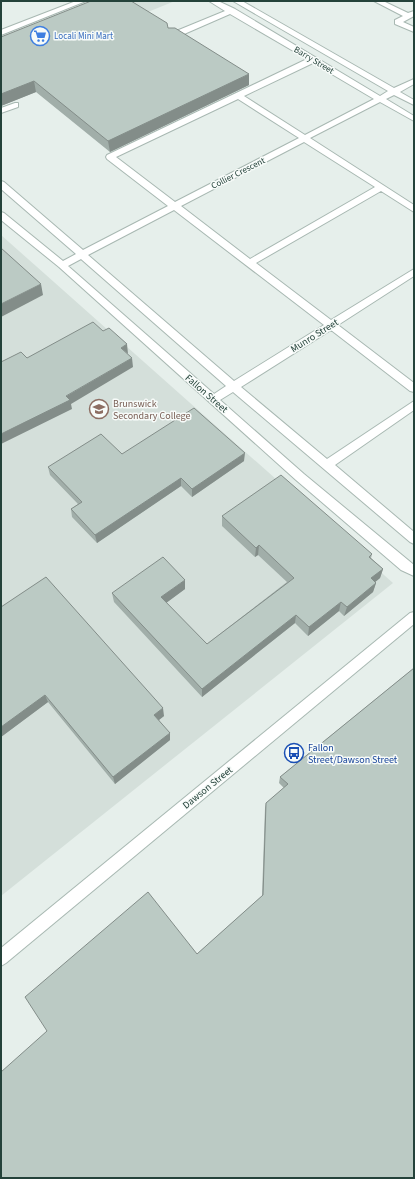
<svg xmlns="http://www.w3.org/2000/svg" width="415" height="1179" viewBox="0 0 415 1179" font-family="'Source Sans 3',sans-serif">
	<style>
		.built { fill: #d4dfda }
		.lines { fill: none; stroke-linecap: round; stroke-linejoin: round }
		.minor-casing { stroke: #a8b8b2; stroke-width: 2 }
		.minor { fill: #fff; fill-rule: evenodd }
		.wall { fill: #a1aea9 }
		.shaded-wall { fill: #838d89 }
		.building { fill: #bbcac4; stroke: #838d89 }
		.labels { text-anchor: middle; stroke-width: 3; stroke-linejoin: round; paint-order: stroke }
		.far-shop-label { font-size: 9px; fill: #366cbe; stroke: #f7fbf9; text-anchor: start }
		.far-street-label { font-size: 9px; fill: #24423a; stroke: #f7fbf9 }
		.street-label { font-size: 10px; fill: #24423a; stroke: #f7fbf9 }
		.education-label { font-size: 10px; fill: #785e54; stroke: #f7fbf9; text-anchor: start }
		.transit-label { font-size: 10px; fill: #164399; stroke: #f7fbf9; text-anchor: start }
	</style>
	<rect width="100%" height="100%" fill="#e6efeb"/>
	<!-- built -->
	<g class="built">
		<path d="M119 1H175L138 16Z"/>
		<path d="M1 235 393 583 1 896Z"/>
	</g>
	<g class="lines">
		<defs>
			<g id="minor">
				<path d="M76 1H86L1 35V30Z"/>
				<path d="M209 1H218L235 9 380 96 388 91 233 1H242L394 88 414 79V84L400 92 414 100V105L394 95 386 99 414 116V121L380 102 310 138 414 205V212L381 191 256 263 331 320 414 269V276L338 325 414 383V392L410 391 331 330 241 387 327 459 414 401V410L335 465 414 532V544L410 542 233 392 220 400 304 474 414 565V576L401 570 296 480 59 267 1 220V212L4 213 63 261 76 254 1 189V181L4 182 83 250 168 206 107 159 106 157 107 155 307 59 230 14 175 38H169V34L225 11ZM313 63 374 99 305 135 244 96ZM238 99 299 138 175 202 116 157ZM304 142 375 187 250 259 181 206ZM174 210 324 325 234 381 88 255ZM81 259 226 386 214 394 68 266Z"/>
				<path d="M374 1H383L408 13 414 11V16L403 22 414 27V32L395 24V20L403 16Z"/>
				<path d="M15 103H18V107L1 113V108Z"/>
				<path d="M414 612V624L6 963 1 966V948L410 613Z"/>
			</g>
		</defs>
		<!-- minor casing -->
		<use href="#minor" class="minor-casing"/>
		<!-- minor -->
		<use href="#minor" class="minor"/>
	</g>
	<!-- wall -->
	<g class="wall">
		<path d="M168 28 249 85 110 152 36 92 1 106V37Z"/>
		<path d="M122 454 244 461 192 497 181 486 97 543 72 517 71 509 78 504 50 475 48 467Z"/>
		<path d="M222 516 372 554 371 558 383 569 380 578 375 582 376 583 373 592 344 616 339 611 308 636 295 623 202 697 114 602 112 593 185 589 166 603 207 644 287 582 258 555 255 557 222 526Z"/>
		<path d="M46 577 164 716 159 720 170 740 115 784 48 702 1 737Z"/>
		<path d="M414 668V1178L197 954 262 896 265 808 266 803 284 788 279 783 280 777Z"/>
	</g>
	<!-- shaded-wall -->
	<g class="shaded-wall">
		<path d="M249 74V85L110 152 108 141Z"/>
		<path d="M34 81 36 92 1 106V94Z"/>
		<path d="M41 284 43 295 1 317V304Z"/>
		<path d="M127 344 128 354 121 348Z"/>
		<path d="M132 358 133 367 71 404 72 409 1 444V434Z"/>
		<path d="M245 453 244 461 192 497V489Z"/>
		<path d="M181 478V486L97 543 95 535Z"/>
		<path d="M259 545 258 555 255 557 256 548Z"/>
		<path d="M383 569 380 578 368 588 371 578Z"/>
		<path d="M185 580V589L162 606 161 597Z"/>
		<path d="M376 583 373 592 344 616 347 607Z"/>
		<path d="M341 602 339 611 308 636 309 627Z"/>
		<path d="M296 615 295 623 202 697V689Z"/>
		<path d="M45 695 48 702 1 737V727Z"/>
		<path d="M163 708 164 716 155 723 154 715Z"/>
		<path d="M170 733V740L115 784 113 777Z"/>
	</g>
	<!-- building -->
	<g class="building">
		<path d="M91 1H131L167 23 168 28H175L249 74 108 141 34 81 1 94V37Z"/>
		<path d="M1 248 41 284 1 304Z"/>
		<path d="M93 322 103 331 109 328 127 344 121 348 132 358 66 396 70 400 1 434V362L21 352 27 358Z"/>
		<path d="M194 408 245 453 192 489 181 478 95 535 71 509 82 502 48 467 101 434 122 454Z"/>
		<path d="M281 475 372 554 369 557 383 569 371 578 376 583 347 607 341 602 309 627 296 615 202 689 112 593 163 557 185 580 161 597 207 644 294 578 259 545 256 548 222 516Z"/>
		<path d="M46 577 163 708 154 715 170 733 113 777 45 695 1 727V607Z"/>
		<path d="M414 668V1178H1V1072L47 1031 25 997 148 892 197 954 263 895 266 803 288 784 280 777Z"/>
	</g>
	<!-- icons -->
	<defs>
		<symbol id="supermarket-ring" viewBox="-11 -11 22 22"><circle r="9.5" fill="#f7fbf9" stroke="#3f7fe0" stroke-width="1.5"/><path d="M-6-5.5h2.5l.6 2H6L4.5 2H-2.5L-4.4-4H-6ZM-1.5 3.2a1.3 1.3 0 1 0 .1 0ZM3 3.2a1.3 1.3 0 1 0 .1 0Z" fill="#3f7fe0"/></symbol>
		<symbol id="school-ring" viewBox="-11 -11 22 22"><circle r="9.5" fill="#f7fbf9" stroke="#8d6e63" stroke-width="1.5"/><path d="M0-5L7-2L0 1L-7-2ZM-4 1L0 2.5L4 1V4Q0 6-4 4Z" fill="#8d6e63"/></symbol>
		<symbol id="bus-ring" viewBox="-11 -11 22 22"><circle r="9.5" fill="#f7fbf9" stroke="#1a4fb4" stroke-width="1.5"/><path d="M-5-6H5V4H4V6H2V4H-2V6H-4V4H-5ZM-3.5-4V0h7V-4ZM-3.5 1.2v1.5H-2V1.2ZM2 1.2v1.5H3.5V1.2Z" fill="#1a4fb4"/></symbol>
	</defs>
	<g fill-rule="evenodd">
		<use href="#supermarket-ring" x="29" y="25" width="22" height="22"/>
		<use href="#school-ring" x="88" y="398" width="22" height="22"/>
		<use href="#bus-ring" x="283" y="742" width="22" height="22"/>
	</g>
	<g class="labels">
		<!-- far-shop labels -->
		<g class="far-shop-label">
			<text x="54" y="39">Locali Mini Mart</text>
		</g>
		<!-- far-street labels -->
		<g class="far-street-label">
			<text transform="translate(314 60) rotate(31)" y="3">Barry Street</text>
			<text transform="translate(238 173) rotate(-27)" y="3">Collier Crescent</text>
		</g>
		<!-- street labels -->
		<g class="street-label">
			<text transform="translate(314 335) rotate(-32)" y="4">Munro Street</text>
			<text transform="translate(207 393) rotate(41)" y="4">Fallon Street</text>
			<text transform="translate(207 787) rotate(-39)" y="4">Dawson Street</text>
		</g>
		<!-- education labels -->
		<g class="education-label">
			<text x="113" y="407">Brunswick<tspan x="113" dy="12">Secondary College</tspan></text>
		</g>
		<!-- transit labels -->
		<g class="transit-label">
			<text x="308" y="751">Fallon<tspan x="308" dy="12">Street/Dawson Street</tspan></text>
		</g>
	</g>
	<!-- border -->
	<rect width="415" height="1179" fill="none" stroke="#24423a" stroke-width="4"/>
</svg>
